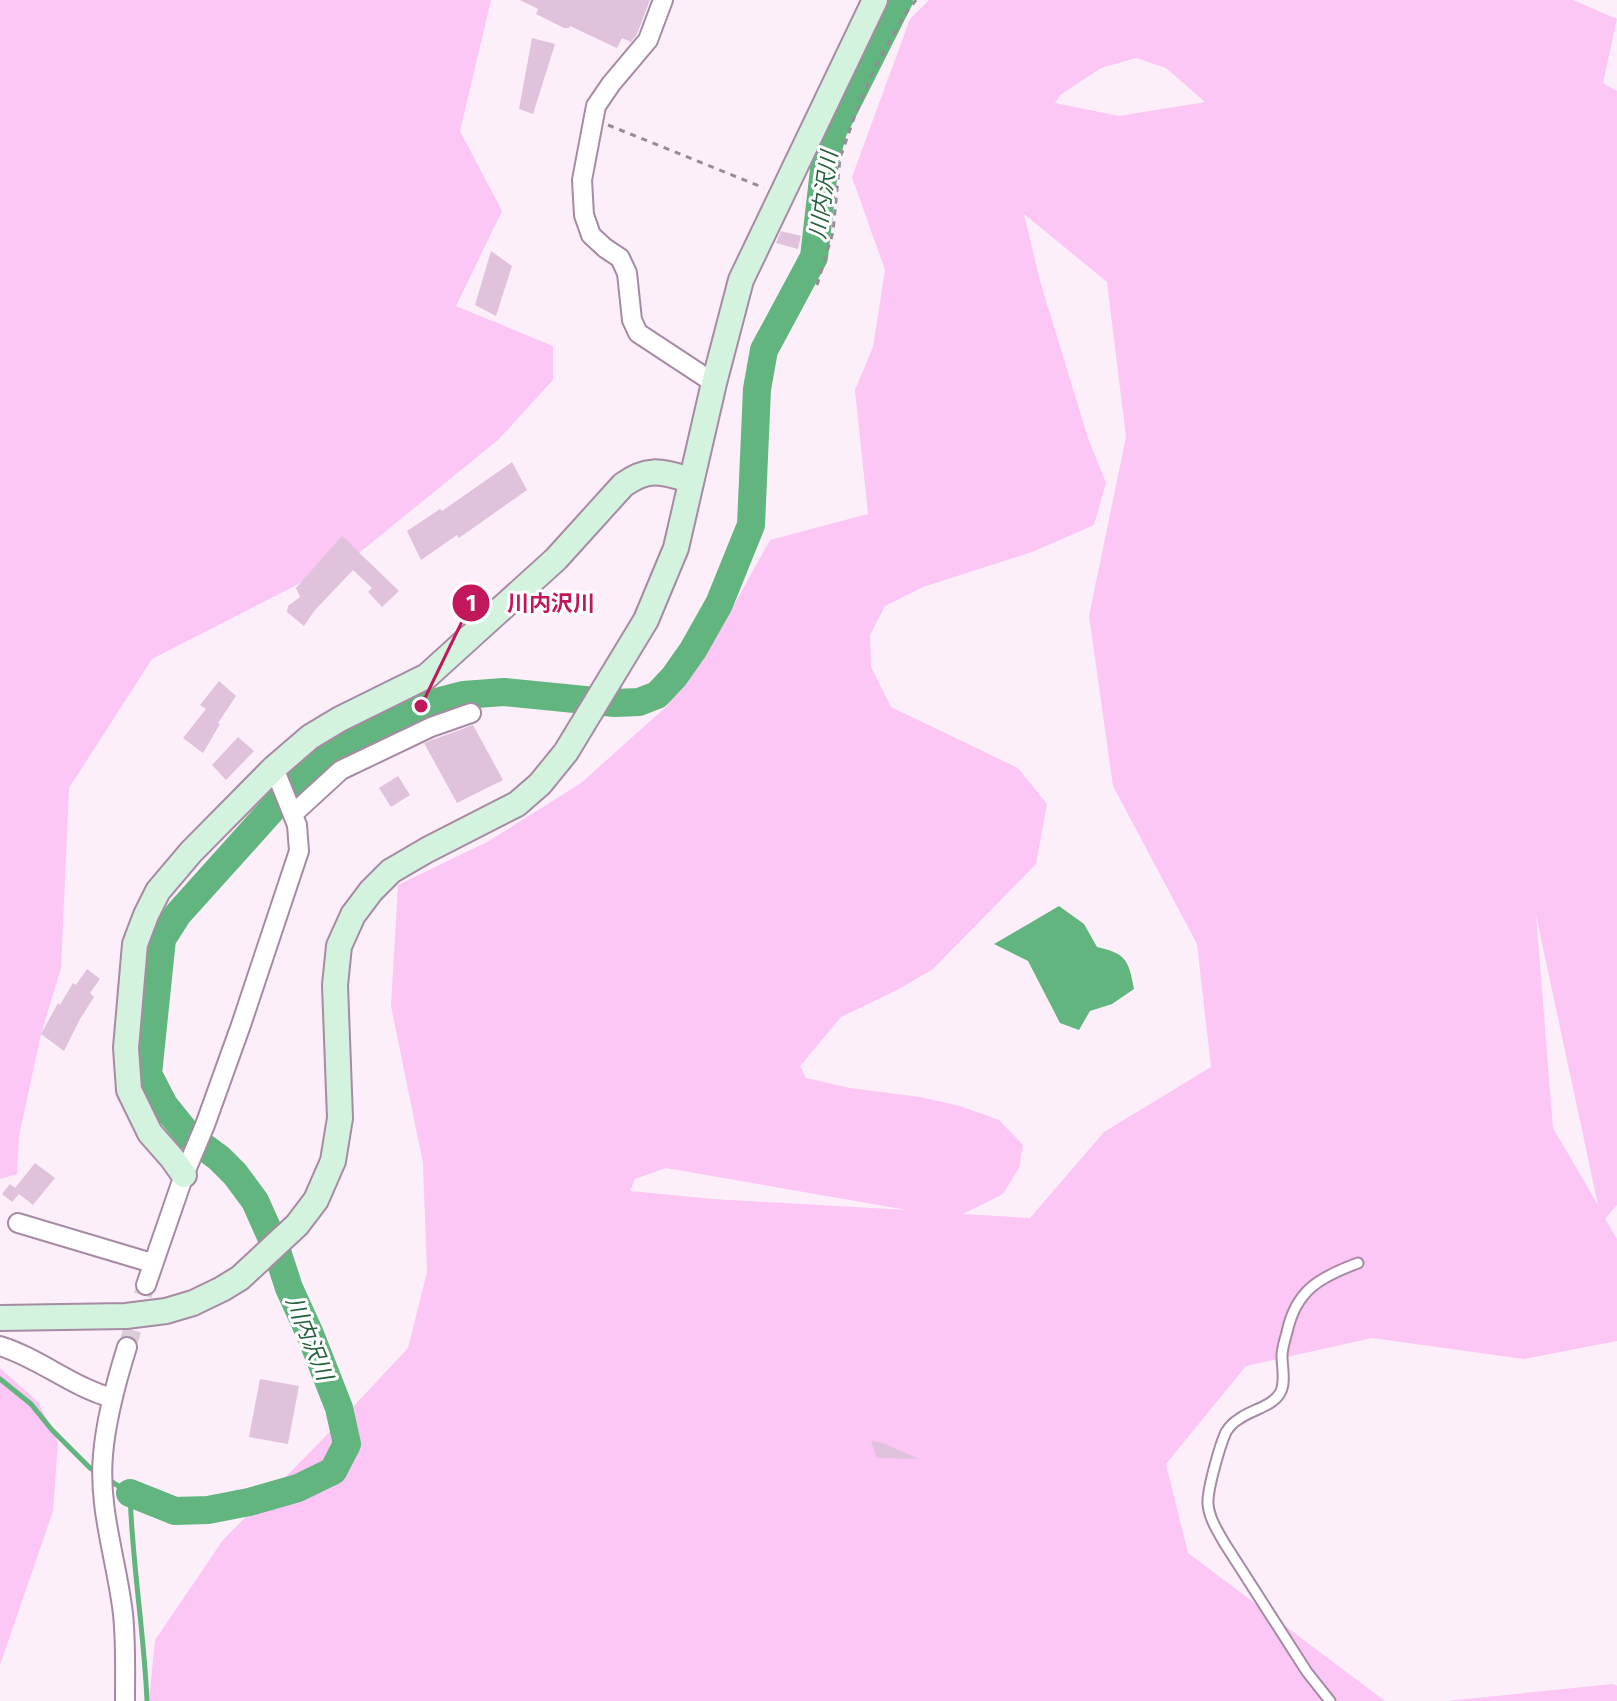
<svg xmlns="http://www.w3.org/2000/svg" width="1617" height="1701" viewBox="0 0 1617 1701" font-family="'Fira Sans Condensed','Noto Sans JP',sans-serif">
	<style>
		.green { fill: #fcc6f5; fill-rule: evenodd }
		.water { fill: #62b57f }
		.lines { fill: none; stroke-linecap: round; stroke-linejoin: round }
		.stream { stroke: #62b57f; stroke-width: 5 }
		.river { stroke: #62b57f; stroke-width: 28 }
		.building { fill: #e1c2dc }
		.street-tunnel { stroke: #dacdd8; stroke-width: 18; stroke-dasharray: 18 9; stroke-linecap: butt }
		.lane-casing { stroke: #a78aa3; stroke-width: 13 }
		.street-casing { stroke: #a78aa3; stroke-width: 22 }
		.secondary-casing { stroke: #a78aa3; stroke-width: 28 }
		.path { stroke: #978c96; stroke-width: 3; stroke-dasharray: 6 6; stroke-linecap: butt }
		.lane { stroke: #fff; stroke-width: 9 }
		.street { stroke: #fff; stroke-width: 18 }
		.secondary { stroke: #d3f3df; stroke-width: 24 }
		.labels { text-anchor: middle; stroke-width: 6; stroke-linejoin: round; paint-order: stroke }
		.water-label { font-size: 22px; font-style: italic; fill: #26623d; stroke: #fff }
		.leader { fill: none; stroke: #c2185b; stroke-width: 3 }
		.callout-dot { fill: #c2185b; stroke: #fff; stroke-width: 3 }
		.mark-label { font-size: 24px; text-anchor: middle; font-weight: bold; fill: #fff }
		.callout-label { font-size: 22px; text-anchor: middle; font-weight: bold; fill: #c2185b; stroke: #fff; stroke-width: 6; stroke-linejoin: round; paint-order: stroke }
	</style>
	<rect width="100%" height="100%" fill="#fceffa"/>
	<!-- green -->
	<g class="green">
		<path d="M0 0H491L460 131 502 211 456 306 553 346V380L498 440 359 553 152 659 69 788 61 968 41 1034 19 1136 17 1174 0 1179Z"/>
		<path d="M929 0H1573L1617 19 1603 83 1617 91V1205L1605 1219 1617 1239V1341L1524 1359 1372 1338 1246 1366 1166 1464 1188 1553 1385 1701H149L155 1640 223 1540 320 1442 408 1348 427 1272 423 1163 391 1006 398 885 489 841 581 783 667 706 717 636 770 540 868 514 855 390 873 347 885 270 852 177 910 19ZM1136 58 1166 68 1205 102 1119 116 1055 103 1060 95 1101 68ZM1024 214 1107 282 1126 437 1089 616 1113 786 1197 944 1211 1067 1104 1132 1030 1218 963 1214 1003 1194 1019 1168 1023 1145 999 1120 960 1106 920 1097 850 1088 806 1078 800 1066 841 1017 899 989 933 969 1036 864 1047 804 1018 768 891 707 871 667 870 635 885 606 923 587 1032 552 1094 525 1106 483 1088 438 1040 281ZM1536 915 1598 1205 1553 1128ZM666 1168 907 1210 713 1199 630 1191 635 1179Z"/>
		<path d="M0 1368 38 1402 58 1442 53 1511 0 1665Z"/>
		<path d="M1613 1684 1617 1686V1701H1447Z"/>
	</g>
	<!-- water -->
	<path class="water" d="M1059 906 1084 924 1097 947C1126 953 1129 961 1134 989L1112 1004 1090 1011 1079 1030 1060 1023 1028 961 994 944Z"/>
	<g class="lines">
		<!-- stream -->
		<g class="stream">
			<path d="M0 1379 31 1404 52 1430 90 1468 99 1473"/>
			<path d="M107 1479 130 1493C132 1563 144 1631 147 1701"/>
		</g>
		<!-- river -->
		<path class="river" d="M130 1493 175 1511 208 1510 249 1502 298 1488 333 1471 347 1444 339 1408 310 1334 289 1288 276 1248 255 1201 235 1174 219 1158 189 1136 164 1105 148 1074 162 939 178 914 303 775 344 742 421 706 463 695 504 692 615 703 639 702 657 695 674 677 693 650 719 604 751 525 757 389 764 350 814 257 825 161 833 131 899 0"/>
	</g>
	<!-- building -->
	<g class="building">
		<path d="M520 0H650L637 34 631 42 622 38 617 48 570 26 569 28H564L536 14 538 9Z"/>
		<path d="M532 38 555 44 533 114 519 109Z"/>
		<path d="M781 231 801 236 798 249 776 243Z"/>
		<path d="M491 251 512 266 496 316 475 305Z"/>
		<path d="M512 462 527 490 459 538 457 535 421 560 407 531 440 509 442 511Z"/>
		<path d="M342 536 399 591 382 607 368 592 372 588 353 570 315 610 304 626 287 612 288 606 300 597 296 588Z"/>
		<path d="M219 681 236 696 218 723 220 724 203 753 183 738 206 709 200 705Z"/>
		<path d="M473 725 503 780 457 803 424 743Z"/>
		<path d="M238 737 254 751 226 780 212 765Z"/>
		<path d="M398 776 410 795 391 807 379 788Z"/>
		<path d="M87 969 100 979 90 993 94 997 80 1019 64 1051 41 1034 58 1003 60 1005 73 983 76 985Z"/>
		<path d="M35 1163 55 1178 33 1205 19 1194 12 1202 2 1194 10 1184 15 1188Z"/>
		<path d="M260 1379 299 1386 288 1444 249 1437Z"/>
		<path d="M871 1441 883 1443 919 1459 877 1458Z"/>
	</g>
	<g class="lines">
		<!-- street-tunnel -->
		<path class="street-tunnel" d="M127 1347 146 1285"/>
		<defs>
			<path id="lane" d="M1330 1701 1307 1672 1225 1544C1218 1532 1209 1518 1208 1504 1207 1490 1220 1445 1226 1432 1229 1427 1234 1422 1239 1419 1251 1410 1273 1406 1280 1393 1286 1383 1282 1367 1282 1356 1282 1348 1285 1340 1287 1332 1296 1290 1320 1277 1358 1263"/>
			<g id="street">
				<path d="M663 0 648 40 611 84 596 106 582 180 584 215 591 235 605 248 620 258 627 273 632 320 638 333 714 383"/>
				<path d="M293 814 341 770 431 727 471 713"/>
				<path d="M18 1223 152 1263"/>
				<path d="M146 1285 184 1175 205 1125 241 1025 299 851 297 825 274 768"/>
				<path d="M0 1346C39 1358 72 1387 112 1398"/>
				<path d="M125 1701C125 1672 126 1643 123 1614 117 1561 98 1509 103 1455 106 1418 116 1382 127 1347"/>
			</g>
			<g id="secondary">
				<path d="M184 1175 172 1158 150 1133 129 1090 126 1048 135 944 146 915 158 891 191 852 274 768 310 737 340 719 427 676 556 559 623 485C649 466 662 472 691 480"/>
				<path d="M0 1318 126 1316 166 1311 193 1303 222 1289 240 1278 297 1225 316 1200 333 1161 340 1118 335 985 339 946 353 915 371 891 391 871 427 850 517 804 540 784 566 752 646 620 676 548 714 383 741 280 875 0"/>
			</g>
		</defs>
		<!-- lane casing -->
		<use href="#lane" class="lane-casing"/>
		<!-- street casing -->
		<use href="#street" class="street-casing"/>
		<!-- secondary casing -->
		<use href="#secondary" class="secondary-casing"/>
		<!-- path -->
		<g class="path">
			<path d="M608 125 764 188"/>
			<path d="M817 285 833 232 840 158 854 118 874 69 905 14 916 0"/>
		</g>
		<!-- lane -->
		<use href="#lane" class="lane"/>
		<!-- street -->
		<use href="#street" class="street"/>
		<!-- secondary -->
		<use href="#secondary" class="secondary"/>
	</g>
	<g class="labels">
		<!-- water labels -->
		<g class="water-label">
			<text transform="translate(823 195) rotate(-82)" y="8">川内沢川</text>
			<text transform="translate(310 1338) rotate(68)" y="8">川内沢川</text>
		</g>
	</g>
	<!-- callouts -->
	<path class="leader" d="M421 706L471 603"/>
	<g class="callout-dot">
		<circle cx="421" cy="706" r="8"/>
		<circle cx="471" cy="603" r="20"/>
	</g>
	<g class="mark-label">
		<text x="471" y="611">1</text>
	</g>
	<g class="callout-label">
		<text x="551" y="611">川内沢川</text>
	</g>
</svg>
